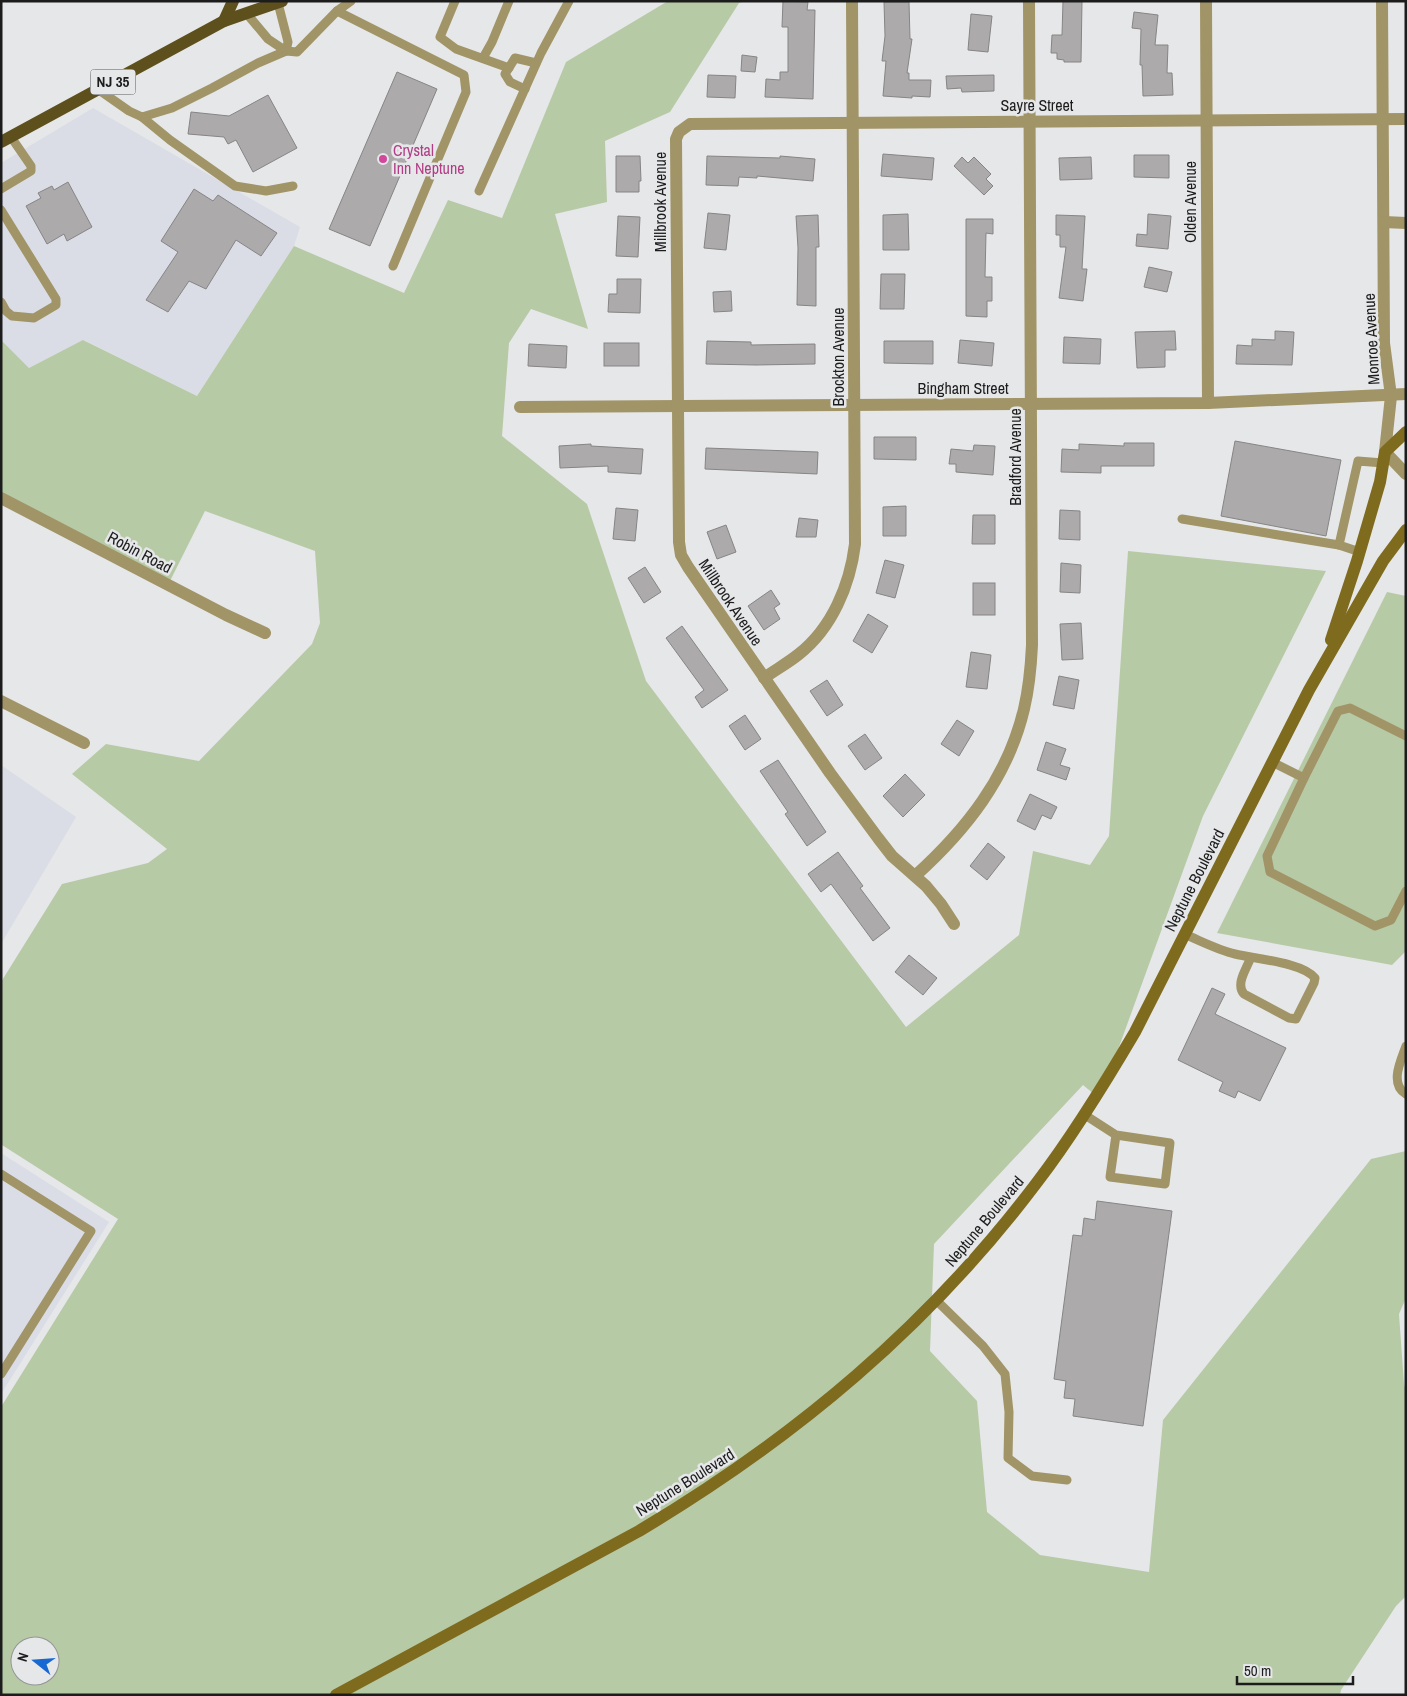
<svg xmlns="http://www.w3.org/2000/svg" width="1407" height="1696" viewBox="0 0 1407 1696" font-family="'Archivo Narrow',sans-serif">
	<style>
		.built { fill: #dadde6 }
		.green { fill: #b7caa6; fill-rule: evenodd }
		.building { fill: #acaaab; stroke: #868485 }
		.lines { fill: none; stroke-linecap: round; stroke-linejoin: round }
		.lane { stroke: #a19467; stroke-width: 9 }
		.street { stroke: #a19467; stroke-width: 12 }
		.secondary { stroke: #7f6b1e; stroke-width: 12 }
		.primary { stroke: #5e501c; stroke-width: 12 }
		.hotel-dot { fill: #d1479c; stroke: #e6e7e9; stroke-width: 2 }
		.labels { text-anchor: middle; stroke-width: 5; stroke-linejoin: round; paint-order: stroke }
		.shield { fill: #e6e7e9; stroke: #59595a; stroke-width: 1 }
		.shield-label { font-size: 15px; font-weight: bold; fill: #1c1c1d }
		.street-label { font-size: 16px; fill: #1c1c1d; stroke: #e6e7e9 }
		.hotel-label { font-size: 16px; fill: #b23c85; stroke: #e6e7e9; text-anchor: start }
	</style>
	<rect width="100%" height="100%" fill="#e6e7e9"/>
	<!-- built -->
	<g class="built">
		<path d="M93 108 300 227 294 246 197 396 84 340 29 368 1 340V163Z"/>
		<path d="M1 765 76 817 1 944Z"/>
		<path d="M1 1153 109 1222 1 1394Z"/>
	</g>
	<!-- green -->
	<g class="green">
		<path d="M668 1H745L739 3 670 112 605 141 607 202 555 214 588 329 531 309 509 343 502 436 587 504 646 681 906 1027 1019 935 1033 851 1090 865 1109 836 1128 551 1326 571 1203 816 1100 1099 1083 1085 934 1244 930 1351 977 1401 987 1512 1040 1555 1149 1572 1163 1420 1371 1159 1406 1151V1298L1399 1314 1404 1384 1406 1392V1596L1396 1606 1341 1690 1340 1695H1V1407L118 1219 2 1145 1 982 62 884 148 863 167 849 72 774 106 744 199 761 312 644 320 623 315 551 205 511 168 585 1 503V340L29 368 83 340 197 396 294 246 404 293 448 200 502 218 566 62ZM20 1646H50V1676H20Z"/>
		<path d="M1387 592 1406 596V951L1392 965 1217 933Z"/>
	</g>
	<!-- building -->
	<g class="building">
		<path d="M783 1 808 2 807 10H815L813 99 765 97 766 79 780 80V72H788V27H782Z"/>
		<path d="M1063 1H1082L1081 62H1064V60L1057 59V53H1051L1052 35H1062Z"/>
		<path d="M884 2H909L910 39H912L907 73H909V80H931L930 97 912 96V98L883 96 886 61H882L885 36Z"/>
		<path d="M1134 12 1158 15 1155 45H1168L1167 73H1172L1173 95 1143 96 1142 65H1140L1141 29 1132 28Z"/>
		<path d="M971 14 992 16 988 52 968 50Z"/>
		<path d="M742 55 757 57 755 72 741 71Z"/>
		<path d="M397 72 437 89 370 246 329 229Z"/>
		<path d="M708 75 736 76 735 98 707 97Z"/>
		<path d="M994 75V91L962 92 961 88 947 89 946 76Z"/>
		<path d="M268 95 297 148 253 172 236 140 228 144 224 137 188 134 191 112 229 116Z"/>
		<path d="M883 154 934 158 932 180 881 176Z"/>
		<path d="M1134 155H1169V178L1134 177Z"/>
		<path d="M616 156H640L641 181H639V192H616Z"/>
		<path d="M707 156 780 158V156L815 159 813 181 757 176V178L739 177 738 186 706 185Z"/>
		<path d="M962 157 968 163 974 157 991 174 986 179 993 186 984 195 954 166Z"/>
		<path d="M1091 157 1092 179 1060 180 1059 158Z"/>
		<path d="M68 182 92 227 67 241 64 234 47 244 26 206 41 198 38 193 52 186 54 190Z"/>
		<path d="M194 189 213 201 218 195 277 233 261 256 236 240 206 289 189 281 168 312 146 300 178 252 161 241Z"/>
		<path d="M708 213 730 215 726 250 704 248Z"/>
		<path d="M908 214 909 250H883V215Z"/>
		<path d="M1148 214 1171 216 1168 249 1136 246 1137 234 1147 235Z"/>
		<path d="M818 215 819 247H816V306L797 305 798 248 796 216Z"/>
		<path d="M1056 215 1085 216 1082 269H1087L1083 301 1059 298 1066 247H1060V235H1056Z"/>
		<path d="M618 216 640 217 638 257 616 256Z"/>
		<path d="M966 219H993V234L986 233 985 277H992V301H987V317L966 316Z"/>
		<path d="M1149 267 1172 272 1167 292 1144 287Z"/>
		<path d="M881 274H905L904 309H880Z"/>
		<path d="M617 279H641L640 313 608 312 609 294H617Z"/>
		<path d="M731 291 732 311 714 312 713 292Z"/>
		<path d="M1175 331 1176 350H1165V367L1137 368 1135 332Z"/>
		<path d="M1275 331 1294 332 1292 365 1236 364 1237 345 1252 346V339L1275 340Z"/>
		<path d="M1064 337 1101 339 1100 364 1063 363Z"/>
		<path d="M960 340 994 343 992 366 958 363Z"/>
		<path d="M707 341 751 342V345L815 344V364L756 365 706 364Z"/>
		<path d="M884 341H933V364L884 363Z"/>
		<rect x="604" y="343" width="35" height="23"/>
		<path d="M529 344 567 346 566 368 528 366Z"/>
		<path d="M874 437H916V460L874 459Z"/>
		<path d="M1235 441 1341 460 1326 536 1221 516Z"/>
		<path d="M1124 443H1154V466H1101V473L1061 472 1062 449 1079 450V444L1124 446Z"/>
		<path d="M591 444V446L643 449 641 474 608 472V466L560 468 559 446Z"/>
		<path d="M974 445 995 446 993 475 956 472V464H949L951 449 973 451Z"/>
		<path d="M706 448 818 452 817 474 705 469Z"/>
		<path d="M906 506V536H883V507Z"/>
		<path d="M616 508 638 510 635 541 613 539Z"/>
		<path d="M1060 510 1080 511V540L1059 539Z"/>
		<path d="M973 515H995V544H972Z"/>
		<path d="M799 518 818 520 816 537H796Z"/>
		<path d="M726 525 736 552 717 559 707 532Z"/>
		<path d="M885 560 904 565 895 598 876 593Z"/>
		<path d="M1061 563 1081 565 1080 593 1060 592Z"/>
		<path d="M645 567 661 592 644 603 628 578Z"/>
		<rect x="973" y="583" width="22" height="32"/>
		<path d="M771 590 780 604 774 608 780 619 764 630 748 606Z"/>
		<path d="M868 614 888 626 872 653 853 641Z"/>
		<path d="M1081 623 1083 659 1062 660 1060 624Z"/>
		<path d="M682 626 728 690 702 708 695 697 704 690 666 638Z"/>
		<path d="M971 652 991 655 987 689 966 687Z"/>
		<path d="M1059 676 1079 680 1074 709 1053 705Z"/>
		<path d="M827 680 843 705 827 716 810 691Z"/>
		<path d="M745 715 761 739 745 750 729 726Z"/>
		<path d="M957 720 974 731 959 756 941 744Z"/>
		<path d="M865 734 882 758 865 770 848 746Z"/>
		<path d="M1046 742 1066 749 1060 765 1070 768 1066 780 1037 770Z"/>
		<path d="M778 760 826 832 807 846 785 814 788 812 760 771Z"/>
		<path d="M905 774 925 795 903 817 883 796Z"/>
		<path d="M1030 794 1057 807 1051 819 1042 815 1035 830 1017 821Z"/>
		<path d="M988 843 1005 857 987 880 970 866Z"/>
		<path d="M838 852 863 886 860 888 890 928 873 941 831 884 821 892 808 874Z"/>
		<path d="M909 955 937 978 923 995 895 972Z"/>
		<path d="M1212 988 1225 994 1215 1014 1286 1048 1260 1101 1238 1091 1235 1098 1219 1091 1223 1082 1178 1060Z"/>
		<path d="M1097 1201 1172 1211 1143 1426 1073 1416 1075 1399 1064 1398 1066 1381 1054 1379 1073 1235 1082 1236 1084 1218 1095 1220Z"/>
	</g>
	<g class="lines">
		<!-- lane -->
		<g class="lane">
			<path d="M351 1 337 11 464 75 466 92 393 266"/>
			<path d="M455 1 440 37 456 49 509 68"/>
			<path d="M247 14 268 39 286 51 288 42 278 3"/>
			<path d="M483 58 492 42 509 1"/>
			<path d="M525 89 510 82 505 74 515 58 536 63"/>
			<path d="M99 90 129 111 142 117 172 108 212 88 258 63 286 51 297 52 337 11"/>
			<path d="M142 117 170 140 235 186 266 191 293 186"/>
			<path d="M1 189 31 171V166L11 137"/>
			<path d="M479 191 541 53 569 1"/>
			<path d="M1 210 56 299V305L34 318 12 316 6 311 1 302"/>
			<path d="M1182 519 1339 545"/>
			<path d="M1360 552 1339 545 1358 461 1383 463"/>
			<path d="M1272 762 1304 778 1338 711 1350 708 1406 736"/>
			<path d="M1304 778 1267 856 1270 872 1375 926 1391 920 1406 891"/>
			<path d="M1184 934C1201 941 1218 950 1235 954 1255 959 1302 962 1315 978L1314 983 1296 1019 1289 1018 1244 994C1235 984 1247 968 1251 957"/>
			<path d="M1406 1046C1401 1060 1389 1084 1406 1094"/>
			<path d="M1085 1115 1116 1135 1170 1143 1165 1184 1110 1177 1116 1135"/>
			<path d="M1 1174 91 1231 1 1374"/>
			<path d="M937 1301 983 1346 1005 1374 1009 1412 1008 1458 1032 1476 1067 1480"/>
		</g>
		<!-- street -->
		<g class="street">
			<path d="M1206 1 1208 403"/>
			<path d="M1382 1 1384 343 1391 396 1385 452 1406 474"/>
			<path d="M1384 222 1406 223"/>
			<path d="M520 407 1208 403 1406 394"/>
			<path d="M1 498 226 615 265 633"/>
			<path d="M764 678C775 670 788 663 799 654 832 628 850 585 855 544L852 1"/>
			<path d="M1 701 84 743"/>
			<path d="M915 876C966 830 1008 777 1024 709 1029 688 1031 666 1032 645L1029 1"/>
			<path d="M954 924 941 904 926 886 892 856 878 838 830 773 688 567 681 555 679 542 676 139 679 132 690 124 1406 119"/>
		</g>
		<!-- secondary -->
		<g class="secondary">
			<path d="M1331 640 1357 561 1380 482 1385 452 1406 432"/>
			<path d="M336 1695 639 1531C795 1438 929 1326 1038 1181 1074 1134 1105 1083 1135 1032L1309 690 1383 561 1406 530"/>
		</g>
		<!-- primary -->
		<g class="primary">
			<path d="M224 21 233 1"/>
			<path d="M1 142 224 21 282 1"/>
		</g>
	</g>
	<!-- markers -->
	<circle class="hotel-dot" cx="383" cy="159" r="5"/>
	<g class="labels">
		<!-- shield labels -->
		<rect class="shield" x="90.5" y="69.5" width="45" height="25" rx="4"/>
		<g class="shield-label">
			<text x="113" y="87">NJ 35</text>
		</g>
		<!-- street labels -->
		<g class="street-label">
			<text x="1037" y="111">Sayre Street</text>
			<text transform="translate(660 202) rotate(-90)" y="6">Millbrook Avenue</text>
			<text transform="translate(1190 202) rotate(-90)" y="6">Olden Avenue</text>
			<text transform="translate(1371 339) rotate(-93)" y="6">Monroe Avenue</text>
			<text transform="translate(838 357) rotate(-90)" y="6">Brockton Avenue</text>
			<text x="963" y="394">Bingham Street</text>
			<text transform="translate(1015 457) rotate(-90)" y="6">Bradford Avenue</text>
			<text transform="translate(140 552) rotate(28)" y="6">Robin Road</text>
			<text transform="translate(731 602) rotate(56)" y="6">Millbrook Avenue</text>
			<text transform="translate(1194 880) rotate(-63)" y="6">Neptune Boulevard</text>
			<text transform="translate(984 1221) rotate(-50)" y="6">Neptune Boulevard</text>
			<text transform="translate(685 1482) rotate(-32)" y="6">Neptune Boulevard</text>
		</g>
		<!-- hotel labels -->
		<g class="hotel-label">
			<text x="393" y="156">Crystal<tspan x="393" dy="18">Inn Neptune</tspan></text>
		</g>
	</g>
	<!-- border -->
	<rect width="1407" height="1696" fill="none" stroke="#1c1c1d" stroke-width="5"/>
	<!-- north arrow -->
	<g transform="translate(35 1661) rotate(287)"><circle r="24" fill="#e6e7e9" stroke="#959697"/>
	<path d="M0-4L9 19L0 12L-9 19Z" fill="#1768d2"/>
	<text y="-8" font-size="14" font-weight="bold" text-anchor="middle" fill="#1c1c1d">N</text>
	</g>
	<!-- scale -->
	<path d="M1237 1676v8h116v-8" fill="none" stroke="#1c1c1d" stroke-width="2.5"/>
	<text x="1244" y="1676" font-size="15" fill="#1c1c1d" stroke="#e6e7e9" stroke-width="4" paint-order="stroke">50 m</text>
</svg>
